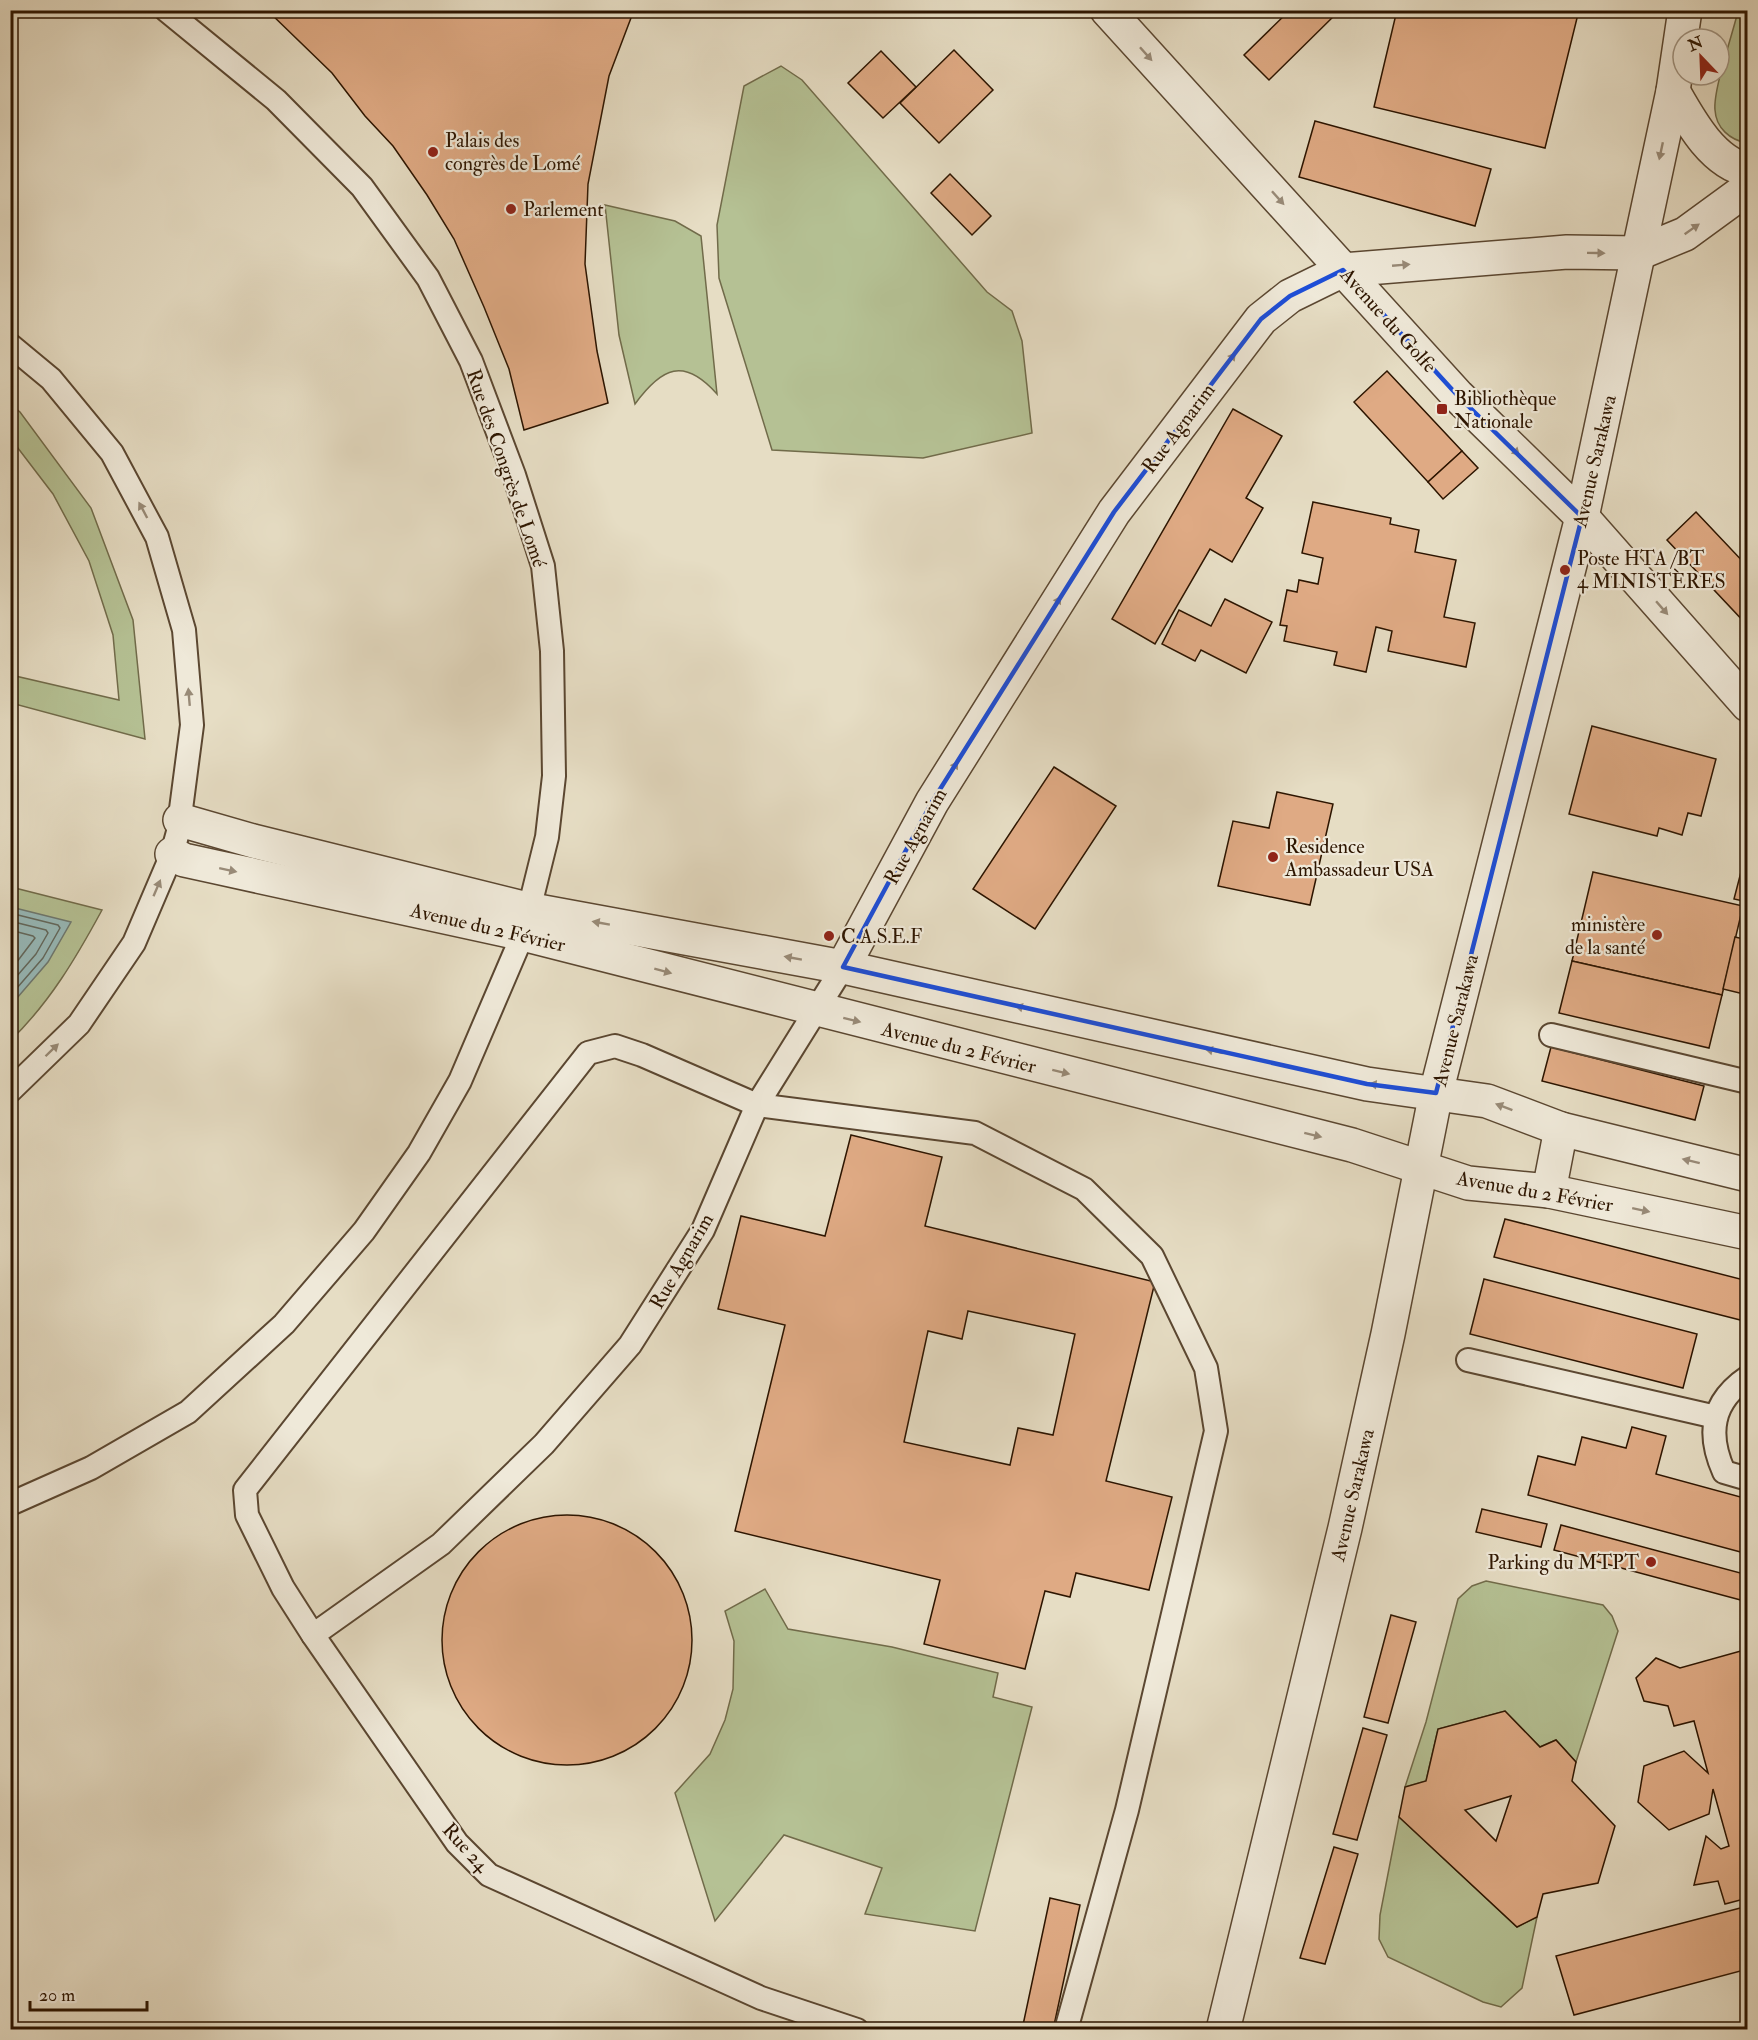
<svg xmlns="http://www.w3.org/2000/svg" width="1758" height="2040" viewBox="0 0 1758 2040" font-family="'IM FELL Double Pica',serif">
	<style>
		.green { fill: #b5c194; stroke: #716b4a; stroke-width: 1.5 }
		.water { fill: #97baba; stroke: #6d7870; stroke-width: 1.5 }
		.lines { fill: none; stroke-linecap: round; stroke-linejoin: round }
		.shore { stroke: #62685d; stroke-width: 1.5 }
		.building { fill: #dfaa84; stroke: #2d1500; stroke-width: 1.5; fill-rule: evenodd }
		.service-casing { stroke: #5b4731; stroke-width: 26 }
		.minor-casing { stroke: #5b4731; stroke-width: 36 }
		.tertiary-casing { stroke: #5b4731; stroke-width: 36 }
		.service { stroke: #efe9d9; stroke-width: 22 }
		.minor { stroke: #efe9d9; stroke-width: 33 }
		.tertiary { stroke: #efe9d9; stroke-width: 33 }
		.oneway { fill: #988a77 }
		.marked { fill: none; stroke: #1d4ed8; stroke-width: 4.5; stroke-linejoin: round }
		.poi-dot { fill: #8f2418; stroke: #efe9d9; stroke-width: 2 }
		.labels { text-anchor: middle; stroke-width: 4.5; stroke-linejoin: round; paint-order: stroke }
		.poi-label { font-size: 20px; fill: #2d1500; stroke: #efe9d9; text-anchor: start }
		.street-label { font-size: 20px; fill: #2d1500; stroke: #efe9d9 }
	</style>
	<rect width="100%" height="100%" fill="#e6ddc4"/>
	<filter id="stains"><feTurbulence type="fractalNoise" baseFrequency=".00333" numOctaves="4"/><feColorMatrix values="0 0 0 0 .2 0 0 0 0 .09 0 0 0 0 .02 0 0 0 .5 -.17"/></filter>
	<radialGradient id="worn" r=".72"><stop offset=".6" stop-color="#630" stop-opacity="0"/><stop offset="1" stop-color="#630" stop-opacity=".3"/></radialGradient>
	<!-- green -->
	<g class="green">
		<path d="M1738 11H1747V143C1730 140 1716 128 1715 110 1713 90 1733 33 1738 11Z"/>
		<path d="M781 66 802 80 987 292 1012 311 1022 341 1032 433 923 458 772 450 719 278 717 225 744 86Z"/>
		<path d="M605 205 675 221 701 236 717 394C684 357 662 367 635 404L619 335Z"/>
		<path d="M10 404 20 412 91 508 133 620 145 739 11 703V675L119 700 113 635 89 561 53 494 11 439Z"/>
		<path d="M11 887 102 910C76 958 50 1002 11 1040Z"/>
		<path d="M1486 1581 1603 1605 1612 1616 1618 1631 1576 1762 1556 1740 1540 1747 1505 1711 1438 1729 1426 1781 1405 1787 1426 1722 1458 1599 1472 1586Z"/>
		<path d="M765 1589 788 1629 892 1647 998 1673 993 1697 1032 1707 975 1931 865 1914 882 1868 784 1835 715 1921 675 1793 710 1754 725 1720 733 1689 734 1641 725 1611Z"/>
		<path d="M1399 1817 1517 1927 1537 1917 1522 1988 1501 2007 1483 2002 1388 1957 1379 1939 1380 1915Z"/>
	</g>
	<!-- water -->
	<path class="water" d="M11 907 71 922 48 962 11 1005Z"/>
	<g class="lines">
		<!-- shore -->
		<g class="shore">
			<path d="M10 913 58 925 60 928 43 958 10 996"/>
			<path d="M10 921 46 930 48 933 36 954 10 984"/>
			<path d="M10 930 33 936 35 938 10 971"/>
		</g>
	</g>
	<!-- building -->
	<g class="building">
		<path d="M267 10H634L609 76 588 184 585 264 597 351 608 403 524 430 509 369 484 307 454 239 427 195 393 146 365 116 332 73Z"/>
		<path d="M1290 10H1340L1269 80 1244 55Z"/>
		<path d="M1397 10H1579L1545 148 1374 107Z"/>
		<path d="M954 50 993 90 939 143 900 103Z"/>
		<path d="M881 51 916 87 883 118 848 83Z"/>
		<path d="M1315 121 1491 169 1475 226 1299 177Z"/>
		<path d="M950 174 991 216 972 235 931 193Z"/>
		<path d="M1387 371 1462 451 1428 482 1354 402Z"/>
		<path d="M1233 409 1282 436 1246 498 1263 508 1232 562 1210 549 1155 644 1112 619Z"/>
		<path d="M1462 451 1478 468 1443 499 1428 482Z"/>
		<path d="M1313 502 1391 518 1390 524 1419 530 1415 552 1456 560 1444 617 1475 623 1466 667 1388 651 1392 631 1376 627 1366 672 1334 665 1337 652 1284 641 1287 626 1280 625 1287 590 1297 592 1299 580 1318 584 1323 558 1302 553Z"/>
		<path d="M1696 512 1748 567V626L1667 540Z"/>
		<path d="M1225 599 1272 622 1246 673 1201 650 1195 661 1162 644 1179 610 1211 626Z"/>
		<path d="M1592 726 1716 759 1701 816 1688 813 1682 835 1659 828 1657 836 1569 814Z"/>
		<path d="M1054 767 1116 806 1035 929 973 889Z"/>
		<path d="M1277 792 1333 804 1310 905 1218 886 1233 821 1269 828Z"/>
		<path d="M1748 845V902L1734 899Z"/>
		<path d="M1593 872 1743 906 1722 995 1572 961Z"/>
		<path d="M1735 937 1748 940V995L1723 989Z"/>
		<path d="M1572 961 1722 995 1709 1048 1559 1013Z"/>
		<path d="M1551 1047 1704 1086 1695 1120 1542 1081Z"/>
		<path d="M851 1135 942 1157 925 1226 1155 1282 1106 1481 1172 1497 1149 1590 1076 1573 1070 1597 1045 1591 1025 1669 924 1644 940 1580 735 1531 785 1325 718 1309 741 1216 825 1236ZM968 1311 1075 1334 1053 1435 1018 1428 1010 1465 904 1442 928 1331 962 1339Z"/>
		<path d="M1505 1219 1748 1281V1322L1494 1257Z"/>
		<path d="M1484 1279 1697 1334 1683 1388 1470 1334Z"/>
		<path d="M1632 1427 1666 1436 1656 1474 1748 1499V1554L1528 1495 1538 1456 1575 1465 1582 1437 1626 1448Z"/>
		<path d="M1482 1509 1547 1524 1541 1547 1476 1532Z"/>
		<circle cx="567" cy="1640" r="125"/>
		<path d="M1561 1525 1748 1575V1602L1554 1550Z"/>
		<path d="M1391 1615 1416 1622 1388 1723 1364 1717Z"/>
		<path d="M1748 1649V1898L1725 1904 1718 1881 1694 1885 1706 1836 1721 1849 1729 1846 1713 1789 1709 1814 1669 1830 1638 1802 1644 1766 1684 1751 1708 1773 1694 1721 1674 1726 1668 1706 1644 1701 1636 1678 1656 1658 1680 1668Z"/>
		<path d="M1505 1711 1540 1747 1556 1740 1576 1762 1572 1781 1615 1826 1598 1883 1543 1894 1537 1917 1517 1927 1399 1817 1405 1787 1426 1781 1438 1729ZM1511 1796 1496 1841 1465 1810Z"/>
		<path d="M1363 1728 1387 1735 1357 1840 1333 1834Z"/>
		<path d="M1334 1847 1358 1854 1325 1964 1300 1958Z"/>
		<path d="M1050 1898 1080 1905 1053 2030H1043L1023 2025Z"/>
		<path d="M1748 1906V1969L1574 2015 1556 1956Z"/>
	</g>
	<g class="lines">
		<defs>
			<g id="service">
				<path d="M10 345 51 379 112 453 157 537 184 630 192 725 178 832 172 854 134 943 79 1024 10 1091"/>
				<path d="M1551 1035 1748 1082"/>
				<path d="M1468 1360 1716 1417"/>
				<path d="M1748 1377C1711 1402 1707 1434 1724 1472L1748 1479"/>
				<path d="M10 1504 91 1468 188 1412 284 1324 364 1231 419 1153 460 1081 523 934 547 837 554 776 552 651 543 566 514 475 471 361 428 278 362 187 276 100 166 10"/>
				<path d="M313 1635 441 1544 544 1444 630 1345 703 1230 757 1105 843 967"/>
				<path d="M857 2030 761 1998 489 1875 457 1843 313 1635 283 1588 247 1515 245 1490 588 1053 615 1046 642 1055 757 1105 975 1133 1084 1189 1152 1256 1206 1368 1216 1431 1127 1810 1066 2030"/>
			</g>
			<g id="minor">
				<path d="M1107 10 1458 396 1582 517 1748 705"/>
				<path d="M180 820 253 841 527 909 843 967 1367 1084 1487 1101 1561 1129 1748 1175"/>
				<path d="M172 854 184 860 216 867 523 934 1352 1145 1468 1183 1549 1191 1748 1233"/>
				<path d="M843 967 932 802 1114 512 1261 319 1290 296 1343 270 1567 252 1639 253"/>
				<path d="M1549 1191 1561 1129"/>
			</g>
			<g id="tertiary">
				<path d="M1673 91C1689 119 1712 163 1748 170"/>
				<path d="M1639 253 1685 234 1748 188"/>
				<path d="M1223 2030 1345 1528 1388 1334 1436 1093 1582 517 1673 91 1685 10"/>
			</g>
		</defs>
		<!-- service casing -->
		<use href="#service" class="service-casing"/>
		<!-- minor casing -->
		<use href="#minor" class="minor-casing"/>
		<!-- tertiary casing -->
		<use href="#tertiary" class="tertiary-casing"/>
		<!-- service -->
		<use href="#service" class="service"/>
		<!-- minor -->
		<use href="#minor" class="minor"/>
		<!-- tertiary -->
		<use href="#tertiary" class="tertiary"/>
	</g>
	<!-- one-way arrows -->
	<defs><path id="oneway-solid" d="M-6-.8H1V-3.2L6.5 0L1 3.2V.8H-6Z" transform="scale(1.5)"/></defs>
	<g class="oneway">
		<use href="#oneway-solid" transform="translate(1146 54) rotate(48)"/>
		<use href="#oneway-solid" transform="translate(1661 151) rotate(102)"/>
		<use href="#oneway-solid" transform="translate(1278 198) rotate(48)"/>
		<use href="#oneway-solid" transform="translate(1692 229) rotate(-35)"/>
		<use href="#oneway-solid" transform="translate(1596 253) rotate(1)"/>
		<use href="#oneway-solid" transform="translate(1401 265) rotate(-5)"/>
		<use href="#oneway-solid" transform="translate(1230 360) rotate(-53)"/>
		<use href="#oneway-solid" transform="translate(1513 449) rotate(44)"/>
		<use href="#oneway-solid" transform="translate(143 510) rotate(-118)"/>
		<use href="#oneway-solid" transform="translate(1056 604) rotate(-58)"/>
		<use href="#oneway-solid" transform="translate(1662 608) rotate(49)"/>
		<use href="#oneway-solid" transform="translate(189 697) rotate(-95)"/>
		<use href="#oneway-solid" transform="translate(953 769) rotate(-58)"/>
		<use href="#oneway-solid" transform="translate(228 870) rotate(12)"/>
		<use href="#oneway-solid" transform="translate(157 888) rotate(-67)"/>
		<use href="#oneway-solid" transform="translate(601 923) rotate(-170)"/>
		<use href="#oneway-solid" transform="translate(793 958) rotate(-170)"/>
		<use href="#oneway-solid" transform="translate(663 971) rotate(15)"/>
		<use href="#oneway-solid" transform="translate(1024 1008) rotate(-167)"/>
		<use href="#oneway-solid" transform="translate(852 1020) rotate(14)"/>
		<use href="#oneway-solid" transform="translate(52 1050) rotate(-44)"/>
		<use href="#oneway-solid" transform="translate(1214 1051) rotate(-167)"/>
		<use href="#oneway-solid" transform="translate(1061 1072) rotate(14)"/>
		<use href="#oneway-solid" transform="translate(1378 1085) rotate(-173)"/>
		<use href="#oneway-solid" transform="translate(1504 1107) rotate(-159)"/>
		<use href="#oneway-solid" transform="translate(1313 1135) rotate(14)"/>
		<use href="#oneway-solid" transform="translate(1691 1161) rotate(-166)"/>
		<use href="#oneway-solid" transform="translate(1641 1210) rotate(12)"/>
	</g>
	<!-- marked area -->
	<path class="marked" d="M1343 270 1458 396 1582 517 1436 1093 1367 1084 843 967 932 802 1114 512 1261 319 1290 296Z"/>
	<!-- markers -->
	<g class="poi-dot">
		<circle cx="433" cy="152" r="6"/>
		<circle cx="511" cy="209" r="6"/>
		<rect x="1436" y="403" width="12" height="12" rx="3"/>
		<circle cx="1565" cy="570" r="6"/>
		<circle cx="1273" cy="857" r="6"/>
		<circle cx="1657" cy="935" r="6"/>
		<circle cx="829" cy="936" r="6"/>
		<circle cx="1651" cy="1562" r="6"/>
	</g>
	<g class="labels">
		<!-- poi labels -->
		<g class="poi-label">
			<text x="445" y="147">Palais des<tspan x="445" dy="23">congrès de Lomé</tspan></text>
			<text x="523" y="216">Parlement</text>
			<text x="1454" y="405">Bibliothèque<tspan x="1454" dy="23">Nationale</tspan></text>
			<text x="1577" y="565">Poste HTA /BT<tspan x="1577" dy="23">4 MINISTÈRES</tspan></text>
			<text x="1285" y="853">Residence<tspan x="1285" dy="23">Ambassadeur USA</tspan></text>
			<text x="1645" y="931" text-anchor="end">ministère<tspan x="1645" dy="23">de la santé</tspan></text>
			<text x="841" y="943">C.A.S.E.F</text>
			<text x="1639" y="1569" text-anchor="end">Parking du MTPT</text>
		</g>
		<!-- street labels -->
		<g class="street-label">
			<text transform="translate(1389 320) rotate(48)" y="7">Avenue du Golfe</text>
			<text transform="translate(1178 428) rotate(-53)" y="7">Rue Agnarim</text>
			<text transform="translate(1594 461) rotate(-77)" y="7">Avenue Sarakawa</text>
			<text transform="translate(507 468) rotate(71)" y="7">Rue des Congrès de Lomé</text>
			<text transform="translate(915 836) rotate(-61)" y="7">Rue Agnarim</text>
			<text transform="translate(488 927) rotate(13)" y="7">Avenue du 2 Février</text>
			<text transform="translate(1455 1020) rotate(-76)" y="7">Avenue Sarakawa</text>
			<text transform="translate(959 1047) rotate(14)" y="7">Avenue du 2 Février</text>
			<text transform="translate(1535 1191) rotate(10)" y="7">Avenue du 2 Février</text>
			<text transform="translate(681 1261) rotate(-60)" y="7">Rue Agnarim</text>
			<text transform="translate(1352 1495) rotate(-77)" y="7">Avenue Sarakawa</text>
			<text transform="translate(466 1847) rotate(48)" y="7">Rue 24</text>
		</g>
	</g>
	<!-- margin -->
	<rect width="1758" height="2040" fill="none" stroke="#e6ddc4" stroke-width="36"/>
	<rect x="12" y="12" width="1734" height="2016" fill="none" stroke="#2d1500" stroke-width="3"/>
	<rect x="18" y="18" width="1722" height="2004" fill="none" stroke="#2d1500" stroke-width="1.5"/>
	<!-- north arrow -->
	<g transform="translate(1701 57) rotate(337)"><circle r="28" fill="#efe9d9" stroke="#a19482" stroke-width="1.5"/>
	<path d="M0-4.5L10 22L0 15L-10 22Z" fill="#8f2418"/>
	<text y="-9" font-size="16" font-weight="bold" text-anchor="middle" fill="#2d1500">N</text>
	</g>
	<!-- scale -->
	<path d="M30 2001v9h117v-9" fill="none" stroke="#2d1500" stroke-width="3"/>
	<text x="39" y="2001" font-size="18" fill="#2d1500" stroke="#efe9d9" stroke-width="4.5" paint-order="stroke">20 m</text>
	<rect width="100%" height="100%" filter="url(#stains)"/>
	<rect width="100%" height="100%" fill="url(#worn)"/>
</svg>
